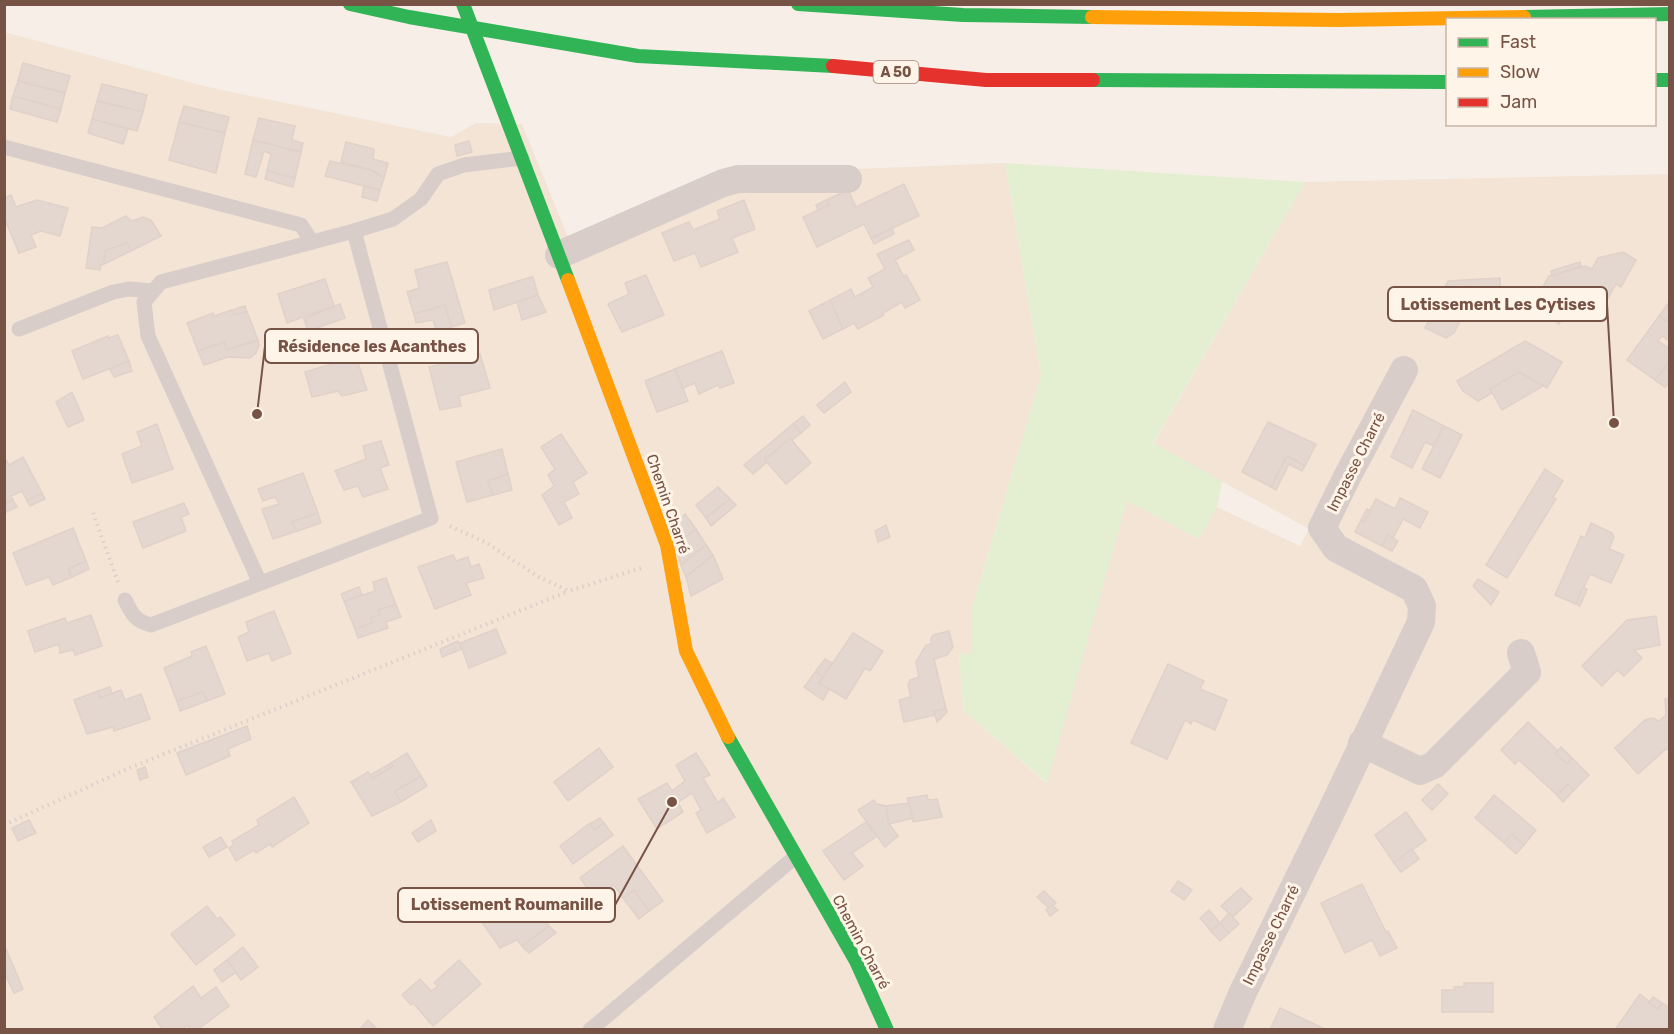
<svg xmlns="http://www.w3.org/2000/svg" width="1674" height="1034" viewBox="0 0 1674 1034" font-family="Rubik,sans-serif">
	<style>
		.residential { fill: #f3e4d6 }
		.green { fill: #e4eed0 }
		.building { fill: #e4d7cf; stroke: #e0d1c9; stroke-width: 1.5 }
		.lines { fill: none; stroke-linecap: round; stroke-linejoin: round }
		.path { stroke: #dacfca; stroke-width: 4; stroke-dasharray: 1.5 4.5; stroke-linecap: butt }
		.lane { stroke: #d8cdc8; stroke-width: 15 }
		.street { stroke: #d8cdc8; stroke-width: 28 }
		.fast { stroke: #30b455; stroke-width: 14 }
		.slow { stroke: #ff9f0a; stroke-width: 14 }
		.jam { stroke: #e5322d; stroke-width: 14 }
		.labels { text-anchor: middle; stroke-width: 6; stroke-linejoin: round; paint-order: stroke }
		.shield { fill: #fff4e8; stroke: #a08376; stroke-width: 1.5 }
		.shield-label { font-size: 14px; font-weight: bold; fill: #775345 }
		.street-label { font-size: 15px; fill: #775345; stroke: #fff4e8 }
		.leader { fill: none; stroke: #775345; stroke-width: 2 }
		.callout-dot { fill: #775345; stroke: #fff4e8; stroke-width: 2 }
		.callout { fill: #fff4e8; stroke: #775345; stroke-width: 2 }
		.callout-label { font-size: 16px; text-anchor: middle; font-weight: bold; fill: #775345 }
	</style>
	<rect width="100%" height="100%" fill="#f7efe7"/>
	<!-- residential -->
	<path class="residential" d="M4 32 208 87 451 137 476 123 522 124 568 237 730 174 1005 163 1041 376 972 607V654L959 653 963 710 1046 783 1127 501 1199 539 1217 507 1300 546 1309 529 1153 444 1305 182 1669 174V1029H5Z"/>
	<!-- green -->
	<path class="green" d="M1005 163 1305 182 1153 443 1222 481 1217 507 1199 539 1127 501 1047 783 963 710 959 653 972 654V607L1041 376Z"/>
	<!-- building -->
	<g class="building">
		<path d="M23 63 70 76 65 93 18 81Z"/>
		<path d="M18 81 65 93 61 109 13 96Z"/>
		<path d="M102 84 147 95 143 112 97 101Z"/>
		<path d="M13 96 61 109 57 122 10 109Z"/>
		<path d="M97 101 143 112 137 131 92 119Z"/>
		<path d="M184 106 229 117 225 133 179 122Z"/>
		<path d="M259 118 295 126 292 140 303 143 301 152 253 140Z"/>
		<path d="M92 119 128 129 123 144 88 133Z"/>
		<path d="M179 122 225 133 216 173 169 160Z"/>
		<path d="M253 140 301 152 295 178 267 171 271 154 264 151 256 177 245 174Z"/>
		<path d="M469 141 472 152 457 156 455 145Z"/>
		<path d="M346 142 374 149 373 159 388 163 384 178 371 170 341 162Z"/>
		<path d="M330 161 371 170 384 178 380 190 325 176Z"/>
		<path d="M267 171 295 178 293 187 265 179Z"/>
		<path d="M904 184 919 216 871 238 864 224 817 247 803 217 829 205 826 200 848 190 856 207Z"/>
		<path d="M364 186 380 190 377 201 362 197Z"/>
		<path d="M11 195 16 207 37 200 68 208 60 236 41 231 31 235 36 247 19 253 4 217V198Z"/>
		<path d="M744 200 755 229 732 238 738 252 701 267 695 253 674 261 662 233 689 222 693 230 720 219 717 211Z"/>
		<path d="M826 200 829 205 818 210 816 205Z"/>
		<path d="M126 216 132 221 143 217 151 220 161 236 131 251 127 243 105 251 104 264 101 265 100 270 86 268 92 227 102 228Z"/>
		<path d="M892 229 894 234 874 244 871 238Z"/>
		<path d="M909 240 914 250 895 260 904 277 906 275 920 300 905 308 902 302 883 313 884 315 858 329 854 323 843 329 830 300 851 289 855 297 873 287 868 278 885 269 877 254Z"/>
		<path d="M127 243 131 251 104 264 105 251Z"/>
		<path d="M1623 252 1636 260 1621 287 1616 284 1603 307 1581 294 1566 299 1554 320 1532 308 1549 276 1585 266 1592 269 1598 258Z"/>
		<path d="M447 262 465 323 451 327 445 305 414 314 407 292 419 288 415 270Z"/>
		<path d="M1580 262 1581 266 1552 276 1551 271Z"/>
		<path d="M646 275 664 315 622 332 608 304 629 294 625 283Z"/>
		<path d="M531 277H533L538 295 494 310 489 290Z"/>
		<path d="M1500 278 1501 302 1498 307 1467 308 1454 333 1446 338 1425 328 1448 281Z"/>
		<path d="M325 279 334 306 287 323 278 294Z"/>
		<path d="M1581 294 1603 307 1600 312 1581 301 1571 303 1559 324 1554 320 1566 299Z"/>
		<path d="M538 295 546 312 522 320 517 302Z"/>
		<path d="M830 300 843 329 823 339 809 311Z"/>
		<path d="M1670 301V323L1659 316Z"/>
		<path d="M340 304 345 318 308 331 304 319Z"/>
		<path d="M445 305 451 327 437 332 433 320 416 323 414 314Z"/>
		<path d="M245 306 247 312 235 315 232 310Z"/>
		<path d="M232 310 235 315 247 312 258 340 227 350 224 342 198 351 187 323 213 313 214 316Z"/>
		<path d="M1659 316 1670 323V337L1668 340 1662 336 1658 341 1670 349V361L1655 380 1627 360Z"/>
		<path d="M118 335 129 361 83 379 72 351 108 336 109 338Z"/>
		<path d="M258 340 259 345 256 353 250 358 228 357 204 365 198 351 224 342 227 350Z"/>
		<path d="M1525 341 1562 362 1547 388 1519 372 1490 389 1492 393 1478 401 1463 391 1457 381Z"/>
		<path d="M722 351 734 383 720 388 718 385 699 394 695 383 683 388 675 369Z"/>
		<path d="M480 354 490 388 459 396 461 406 440 410 429 367Z"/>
		<path d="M356 357 367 390 342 396 338 391 312 397 305 372Z"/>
		<path d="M129 361 132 371 114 377 110 369Z"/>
		<path d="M1666 367 1670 369V382L1665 387 1655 380Z"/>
		<path d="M675 369 688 401 657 412 645 381Z"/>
		<path d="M1519 372 1543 386 1502 410 1490 389Z"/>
		<path d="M845 382 851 392 824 413 817 405Z"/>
		<path d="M72 392 84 420 68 427 56 402Z"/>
		<path d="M1413 410 1444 426 1434 446 1425 442 1412 468 1391 457Z"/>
		<path d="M803 416 810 425 801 433 793 424Z"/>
		<path d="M1268 422 1316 444 1305 466 1287 456 1271 487 1242 472Z"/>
		<path d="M157 424 173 469 132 483 122 454 142 446 137 432Z"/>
		<path d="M793 424 801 433 791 441 790 438 765 460 767 462 753 474 744 465Z"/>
		<path d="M1444 426 1462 435 1440 478 1422 469Z"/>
		<path d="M561 434 587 473 573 482 579 494 564 502 572 518 559 525 542 495 554 486 548 475 555 469 541 447Z"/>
		<path d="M790 438 811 463 786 484 765 460Z"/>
		<path d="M381 441 389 465 380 468 388 489 363 497 358 486 344 490 335 471 366 459 363 446Z"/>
		<path d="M502 449 508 474 488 481 493 495 467 502 456 462Z"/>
		<path d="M1287 456 1305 466 1302 471 1289 464 1276 490 1271 487Z"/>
		<path d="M4 457 9 465 23 457 42 493 27 501 22 491 11 496 13 500 4 504Z"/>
		<path d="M1545 469 1563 481 1553 497 1556 499 1507 578 1486 565Z"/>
		<path d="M303 473 318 513 292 522 297 531 273 539 262 509 279 504 275 497 263 501 258 489Z"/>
		<path d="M508 474 512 490 493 495 488 481Z"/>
		<path d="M718 487 730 499 706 518 696 505Z"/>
		<path d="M42 493 45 499 30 506 27 501Z"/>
		<path d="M1400 498 1428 512 1420 528 1403 519 1393 538 1388 535 1382 546 1355 532 1361 520 1364 522 1376 499 1395 509Z"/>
		<path d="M730 499 736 505 711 526 706 518Z"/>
		<path d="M13 500 17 507 4 513V504Z"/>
		<path d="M184 503 189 514 181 517 186 531 143 548 133 522Z"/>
		<path d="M1367 509 1371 511 1364 522 1361 520Z"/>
		<path d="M318 513 321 523 297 531 292 522Z"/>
		<path d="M685 514 696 529 675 545 670 527Z"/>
		<path d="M1591 523 1612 533 1614 537 1609 549 1624 555 1611 583 1590 574 1576 604 1555 595 1581 536 1585 538Z"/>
		<path d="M886 525 890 537 878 542 875 531Z"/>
		<path d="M73 528 86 561 68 569 72 577 53 585 49 577 26 585 13 553Z"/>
		<path d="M696 529 706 545 681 565 675 545Z"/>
		<path d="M1388 535 1398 541 1392 551 1382 546Z"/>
		<path d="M706 545 713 555 686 577 681 565Z"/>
		<path d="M453 555 456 561 468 557 471 567 479 564 484 578 466 583 471 595 435 609 418 567Z"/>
		<path d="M713 555 723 579 691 596 686 577Z"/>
		<path d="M86 561 89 569 72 577 68 569Z"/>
		<path d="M386 578 396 605 378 610 380 615 371 618 372 623 355 629 344 601 375 591 373 582Z"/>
		<path d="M1478 579 1499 592 1491 605 1473 586Z"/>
		<path d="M359 587 362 595 344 601 341 594Z"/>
		<path d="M1583 587 1587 589 1580 606 1576 604Z"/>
		<path d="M396 605 401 617 386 622 388 628 358 638 355 629 372 623 371 618 380 615 378 610Z"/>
		<path d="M274 611 291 653 272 661 269 653 247 661 238 637 249 632 246 622Z"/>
		<path d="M91 615 102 646 75 655 73 650 60 653 59 644 35 652 28 631 65 618 67 623Z"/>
		<path d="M1656 616 1660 645 1634 650 1642 658 1624 676 1617 670 1602 686 1582 666 1627 620Z"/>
		<path d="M496 629 506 653 469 668 460 643Z"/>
		<path d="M949 631 953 647 947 655 934 659 946 709 934 711 935 715 904 722 899 700 911 697 908 685 910 680 919 677 916 662 926 645 931 644V639L933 635Z"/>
		<path d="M853 633 883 651 870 671 865 668 846 699 819 683Z"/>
		<path d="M458 641 462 649 442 657 440 649Z"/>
		<path d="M206 646 225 694 207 701 203 692 177 701 164 668 192 656 191 652Z"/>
		<path d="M825 659 832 663 823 677 816 671Z"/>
		<path d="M1168 664 1204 681 1200 689 1227 700 1215 730 1193 720 1191 724 1185 720 1167 759 1131 743Z"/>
		<path d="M816 671 823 677 819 683 829 689 823 700 804 687Z"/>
		<path d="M110 687 112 694 100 698 98 691Z"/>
		<path d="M121 690 125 700 141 694 150 719 114 731 113 727 87 734 74 700 98 691 100 698Z"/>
		<path d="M203 692 207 701 180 711 177 701Z"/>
		<path d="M1670 698V750L1666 749 1638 774 1615 748 1645 720 1653 718 1659 721 1666 715 1665 699Z"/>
		<path d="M946 709 947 712 937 722 934 711Z"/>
		<path d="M1528 722 1558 751 1555 753 1567 764 1572 758 1589 775 1574 790 1568 784 1557 795 1519 760 1515 764 1501 750Z"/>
		<path d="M247 726 251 739 228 749 230 756 186 775 177 753Z"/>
		<path d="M1561 747 1572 758 1567 764 1555 753Z"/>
		<path d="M599 748 613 767 568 801 554 782Z"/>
		<path d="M407 753 421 776 395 791 401 802 372 816 351 782 368 772 372 779 393 766 391 763Z"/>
		<path d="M696 753 710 775 703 778 718 803 723 798 735 817 707 833 696 813 701 810 692 793 678 802 683 812 657 829 638 799 667 783 672 791 685 781 676 765Z"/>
		<path d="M391 763 393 766 372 779 370 775Z"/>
		<path d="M145 767 148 777 140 780 137 770Z"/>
		<path d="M421 776 427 786 401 802 395 791Z"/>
		<path d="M1438 784 1448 794 1432 810 1422 800Z"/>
		<path d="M1568 784 1574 790 1563 802 1557 795Z"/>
		<path d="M927 795 928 800 937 799 942 817 913 822 907 798Z"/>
		<path d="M1494 795 1536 830 1524 845 1512 834 1504 843 1475 818Z"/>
		<path d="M294 797 309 823 272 847 270 844 256 853 254 850 236 861 229 848 234 845 232 841 259 825 257 820Z"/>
		<path d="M874 800 876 804 886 806 889 824 898 836 885 847 858 810Z"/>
		<path d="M909 803 913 818 889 824 886 806Z"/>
		<path d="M1406 812 1426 840 1394 863 1375 835Z"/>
		<path d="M600 818 604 823 594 830 590 824Z"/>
		<path d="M29 820 36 833 18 841 12 828Z"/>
		<path d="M431 820 436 831 418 842 412 833Z"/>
		<path d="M866 822 877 836 852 853 863 866 844 880 823 851Z"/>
		<path d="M590 823 594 830 604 823 613 835 573 864 560 846Z"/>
		<path d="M1512 834 1524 845 1516 854 1504 843Z"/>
		<path d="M221 837 227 847 209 857 203 847Z"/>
		<path d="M623 846 663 901 649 911 634 890 623 898 614 885 595 899 580 878Z"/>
		<path d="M1412 849 1419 859 1401 872 1394 863Z"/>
		<path d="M1178 881 1192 890 1184 900 1171 891Z"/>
		<path d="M1362 884 1386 932 1388 931 1397 948 1380 956 1372 940 1345 953 1321 903Z"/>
		<path d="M1241 888 1252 899 1233 917 1221 906Z"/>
		<path d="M634 890 649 911 639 919 623 898Z"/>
		<path d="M1044 891 1056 903 1049 908 1037 897Z"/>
		<path d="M487 898 493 907 502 902 512 912 527 901 538 917 542 914 549 926 522 946 517 940 500 948 472 908Z"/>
		<path d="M1052 905 1058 910 1050 916 1046 910Z"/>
		<path d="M207 906 217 919 220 917 235 935 196 965 171 934Z"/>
		<path d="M1209 910 1220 923 1211 931 1200 918Z"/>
		<path d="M1229 913 1239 924 1229 933 1220 923Z"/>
		<path d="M1220 923 1229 933 1220 941 1211 931Z"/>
		<path d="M549 926 556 933 529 953 522 946Z"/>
		<path d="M4 944 23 989 14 993 4 972Z"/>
		<path d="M243 947 258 967 241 980 227 960Z"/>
		<path d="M227 960 236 972 222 982 214 970Z"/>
		<path d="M459 960 481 984 433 1026 413 1003 411 1005 402 995 420 979 431 991 438 986 434 983Z"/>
		<path d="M1464 983H1493V1012H1442V990H1455L1454 987H1464Z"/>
		<path d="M193 986 201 998 216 987 229 1006 197 1030H192L188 1025 180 1030H163L154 1017Z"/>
		<path d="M1640 994 1658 1009 1662 1003 1670 1008V1030H1615Z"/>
		<path d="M1653 997 1662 1003 1658 1009 1649 1003Z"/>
		<path d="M1280 1008 1327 1030H1270Z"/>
		<path d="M368 1020 378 1030H359Z"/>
	</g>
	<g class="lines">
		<!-- path -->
		<g class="path">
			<path d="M93 513 118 582"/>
			<path d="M450 526 487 543 537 576 569 591 641 568"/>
			<path d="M4 825 132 767 569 591"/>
		</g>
		<!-- lane -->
		<g class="lane">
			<path d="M4 147 301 225 312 242"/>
			<path d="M19 329 113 292 129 289 153 291"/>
			<path d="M260 583 148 336 144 302 161 282 354 231 393 219 421 199 438 174 464 165 522 158"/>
			<path d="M125 600C132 614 135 621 151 625L431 518 354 231"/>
			<path d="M590 1030 795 857"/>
		</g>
		<!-- street -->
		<g class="street">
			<path d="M559 255 723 183 738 179H848"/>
			<path d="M1362 743 1420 771 1434 765 1527 672 1521 653"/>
			<path d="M1227 1030 1243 992 1330 814 1421 622 1422 606 1414 589 1336 548 1322 528 1347 477 1404 370"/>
		</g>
		<!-- fast -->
		<g class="fast">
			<path d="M350 4 409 17 638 56 833 66"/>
			<path d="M463 4 568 280"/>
			<path d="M798 4 963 15 1092 17"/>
			<path d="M1524 17 1670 14"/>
			<path d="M1093 80 1448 82"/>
			<path d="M1654 80H1670"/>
			<path d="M728 737 856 961 887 1030"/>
		</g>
		<!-- slow -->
		<g class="slow">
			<path d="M1092 17 1339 20 1524 17"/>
			<path d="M568 280 667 545 686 651 728 737"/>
		</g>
		<!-- jam -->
		<path class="jam" d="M833 66 986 80H1093"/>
	</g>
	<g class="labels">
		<!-- shield labels -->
		<rect class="shield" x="873.5" y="61" width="45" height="22" rx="4.5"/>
		<g class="shield-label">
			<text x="896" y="77">A 50</text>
		</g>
		<!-- street labels -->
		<g class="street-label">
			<text transform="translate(1356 462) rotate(-63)" y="5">Impasse Charré</text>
			<text transform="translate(668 504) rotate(71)" y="5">Chemin Charré</text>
			<text transform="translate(1271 935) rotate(-64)" y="5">Impasse Charré</text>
			<text transform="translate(861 942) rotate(62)" y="5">Chemin Charré</text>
		</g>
	</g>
	<!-- callouts -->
	<path class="leader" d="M1614 423L1607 304M257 414L265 346M672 802L615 905"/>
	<g class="callout-dot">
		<circle cx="1614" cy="423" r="6"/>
		<circle cx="257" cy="414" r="6"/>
		<circle cx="672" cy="802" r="6"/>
	</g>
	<g class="callout">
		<rect x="1388" y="287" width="219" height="34" rx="6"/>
		<rect x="265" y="329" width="213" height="34" rx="6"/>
		<rect x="398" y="888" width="217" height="34" rx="6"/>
	</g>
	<g class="callout-label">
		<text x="1498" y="310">Lotissement Les Cytises</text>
		<text x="372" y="352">Résidence les Acanthes</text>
		<text x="507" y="910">Lotissement Roumanille</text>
	</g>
	<!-- border -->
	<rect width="1674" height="1034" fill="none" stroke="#775345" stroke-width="12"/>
	<!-- legend -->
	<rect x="1446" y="18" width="210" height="108" fill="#fff4e8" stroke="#c9b4a7" stroke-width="1.5"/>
	<rect x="1458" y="38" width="30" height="9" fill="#30b455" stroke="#c9b4a7" stroke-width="1.5"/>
	<text x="1500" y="48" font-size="18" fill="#775345">Fast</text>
	<rect x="1458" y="68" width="30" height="9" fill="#ff9f0a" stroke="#c9b4a7" stroke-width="1.5"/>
	<text x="1500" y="78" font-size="18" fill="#775345">Slow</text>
	<rect x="1458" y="98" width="30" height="9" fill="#e5322d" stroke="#c9b4a7" stroke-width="1.5"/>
	<text x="1500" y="108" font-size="18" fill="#775345">Jam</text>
</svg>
